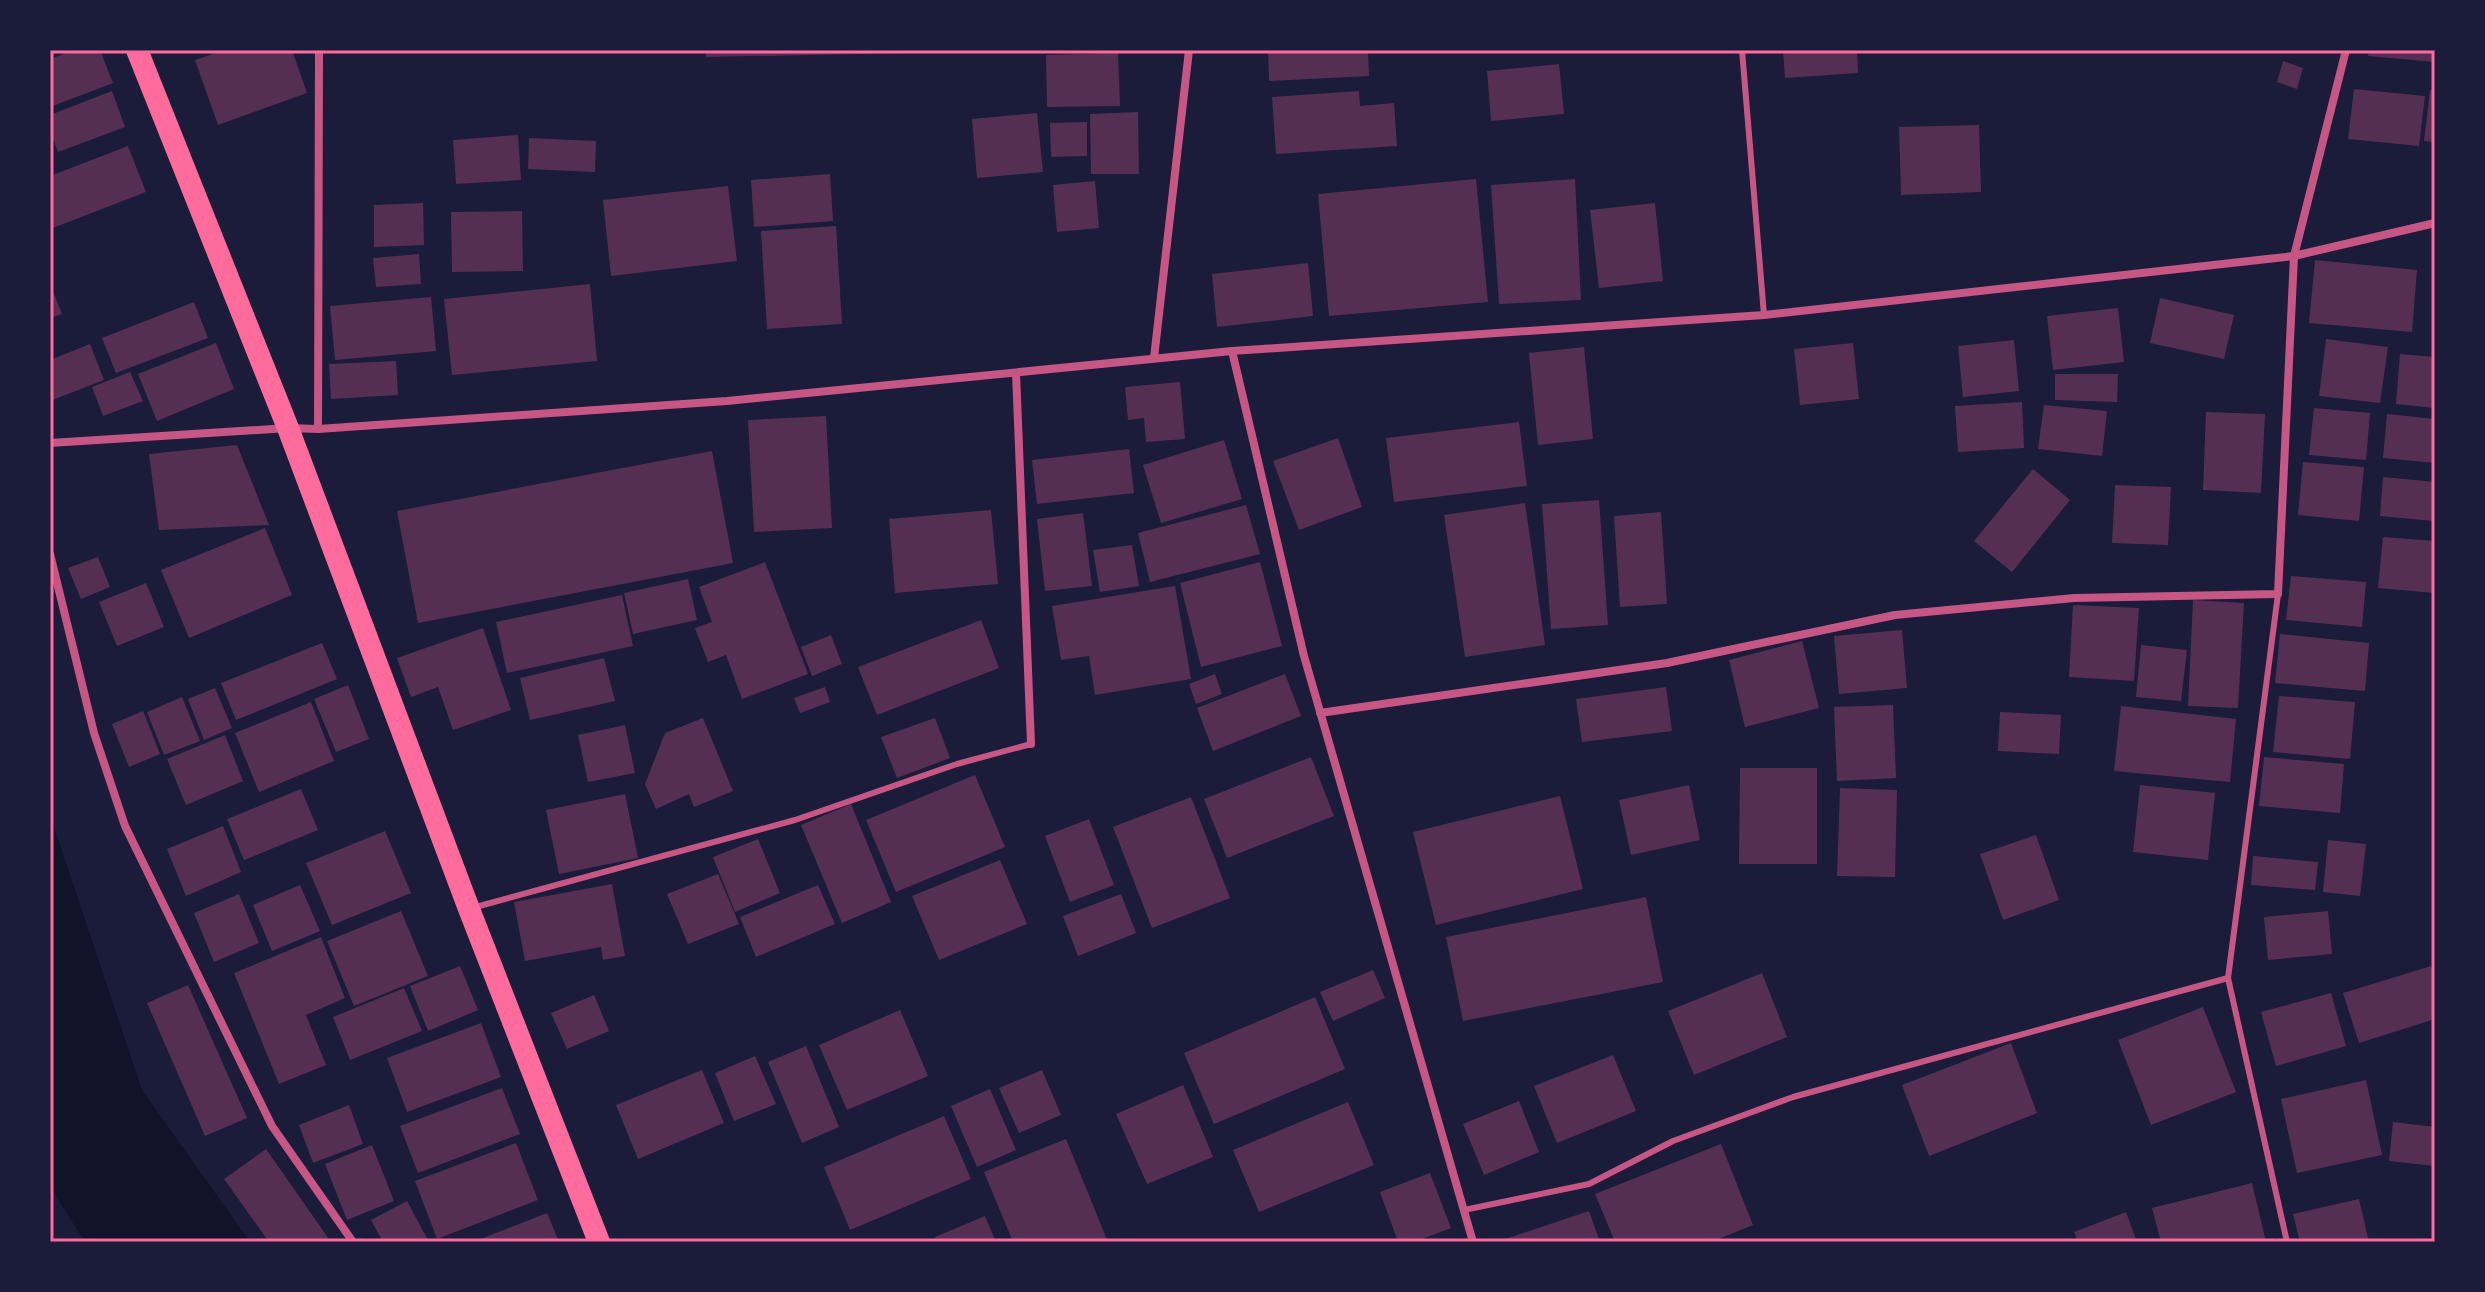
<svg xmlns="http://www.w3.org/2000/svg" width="2485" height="1292" viewBox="0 0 2485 1292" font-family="'Fira Sans',sans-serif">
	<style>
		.water { fill: #12122b }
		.building { fill: #542f53 }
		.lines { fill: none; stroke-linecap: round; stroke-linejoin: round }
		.service { stroke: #c65784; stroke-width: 6 }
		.minor { stroke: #c65784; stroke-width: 8 }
		.trunk { stroke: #ff6b9d; stroke-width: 22 }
		.neatline { fill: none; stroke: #ff6b9d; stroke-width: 3 }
	</style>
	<rect width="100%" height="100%" fill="#1b1b3a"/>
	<!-- water -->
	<path class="water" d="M50 815 142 1090 250 1242H85L50 1187Z"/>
	<!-- building -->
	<g class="building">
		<path d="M74 50H100L113 83 50 107V59Z"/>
		<path d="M224 50H292L307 93 218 125 195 60Z"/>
		<path d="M706 50H908V53L706 57Z"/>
		<path d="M1268 50H1368L1369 76 1269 81Z"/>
		<path d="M1783 50H1857L1858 73 1785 78Z"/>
		<path d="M2369 50H2435V62L2368 56Z"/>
		<path d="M1118 53 1120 106 1047 107 1046 55Z"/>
		<path d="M2283 61 2303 68 2297 89 2277 82Z"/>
		<path d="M1559 64 1564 114 1491 121 1487 71Z"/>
		<path d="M2354 89 2425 96 2419 146 2348 139Z"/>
		<path d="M2430 90H2435V142L2424 141Z"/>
		<path d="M112 91 125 127 58 152 50 130V115Z"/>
		<path d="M1359 91 1360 106 1394 103 1397 146 1276 154 1272 97Z"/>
		<path d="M1138 112 1139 174H1091L1090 114Z"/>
		<path d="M1037 113 1043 172 977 178 972 119Z"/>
		<path d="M1087 122V156L1051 157 1050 123Z"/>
		<path d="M1979 125 1981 192 1901 195 1899 127Z"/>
		<path d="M518 135 521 180 456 184 453 140Z"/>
		<path d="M529 138 596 141 595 172 528 169Z"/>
		<path d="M128 146 146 192 50 229V176Z"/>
		<path d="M830 174 833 221 754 227 751 180Z"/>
		<path d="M1476 179 1488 302 1329 316 1318 194Z"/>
		<path d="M1575 179 1581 300 1499 304 1491 185Z"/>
		<path d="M1095 181 1099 228 1057 232 1053 185Z"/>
		<path d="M728 186 737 261 611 276 603 200Z"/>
		<path d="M423 203 424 245 374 247V205Z"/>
		<path d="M1655 203 1663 281 1599 288 1590 210Z"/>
		<path d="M522 211 523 271 452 272 451 212Z"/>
		<path d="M836 226 842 324 767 329 761 231Z"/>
		<path d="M419 254 421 284 376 287 373 258Z"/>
		<path d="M2315 260 2417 270 2412 332 2309 323Z"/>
		<path d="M1308 263 1313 316 1217 327 1212 274Z"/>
		<path d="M590 284 597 361 452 375 444 299Z"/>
		<path d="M53 291 62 314 50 318V292Z"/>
		<path d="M431 297 436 351 335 360 330 306Z"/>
		<path d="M2160 298 2234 315 2224 359 2150 343Z"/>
		<path d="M194 302 208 338 116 373 102 338Z"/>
		<path d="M2118 308 2124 362 2053 370 2047 316Z"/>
		<path d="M2326 339 2388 347 2380 403 2319 396Z"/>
		<path d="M2014 340 2019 391 1963 397 1958 346Z"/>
		<path d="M216 343 234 389 157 421 138 374Z"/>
		<path d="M1853 343 1859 399 1800 405 1794 349Z"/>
		<path d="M90 344 104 380 50 401V360Z"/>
		<path d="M1584 347 1593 439 1538 445 1529 353Z"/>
		<path d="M2400 354 2435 357V408L2396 404Z"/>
		<path d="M396 361 398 395 331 399 329 364Z"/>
		<path d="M130 372 143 401 103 416 92 387Z"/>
		<path d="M2055 374H2118L2117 402 2055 400Z"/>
		<path d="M1180 382 1185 439 1146 442 1144 418 1128 420 1125 387Z"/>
		<path d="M2022 402 2024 448 1958 452 1955 406Z"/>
		<path d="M2044 405 2107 411 2102 456 2038 449Z"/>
		<path d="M2314 408 2370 413 2366 460 2309 455Z"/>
		<path d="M2206 412 2265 414 2261 493 2203 490Z"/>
		<path d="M2387 414 2435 419V463L2383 458Z"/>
		<path d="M826 416 832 528 754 532 748 420Z"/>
		<path d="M1519 422 1527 486 1394 502 1386 438Z"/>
		<path d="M1338 438 1362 507 1299 530 1273 461Z"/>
		<path d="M1224 440 1242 499 1161 523 1143 465Z"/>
		<path d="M237 445 269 525 159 530 149 454Z"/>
		<path d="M1129 449 1134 493 1037 504 1032 460Z"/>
		<path d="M712 451 733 563 418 623 397 511Z"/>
		<path d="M2303 462 2364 467 2359 521 2298 515Z"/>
		<path d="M2033 469 2070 500 2012 572 1974 541Z"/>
		<path d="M2383 477 2435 482 2433 521 2380 516Z"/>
		<path d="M2115 485 2171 487 2168 545 2112 543Z"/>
		<path d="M1599 500 1608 625 1551 629 1542 504Z"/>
		<path d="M1525 503 1545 645 1465 657 1444 515Z"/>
		<path d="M1246 505 1260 554 1150 582 1138 533Z"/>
		<path d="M991 510 998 584 895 593 889 519Z"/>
		<path d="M1661 512 1667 604 1620 607 1614 516Z"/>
		<path d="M1083 513 1092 586 1045 591 1037 519Z"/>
		<path d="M265 528 292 595 189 638 161 570Z"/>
		<path d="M2383 537 2435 541V593L2378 588Z"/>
		<path d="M1132 545 1139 586 1100 592 1093 550Z"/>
		<path d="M98 557 110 587 81 599 68 568Z"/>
		<path d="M765 562 808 674 742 699 726 655 708 662 695 628 712 622 699 587Z"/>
		<path d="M1260 562 1282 646 1201 667 1180 583Z"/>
		<path d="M2291 576 2366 582 2362 627 2286 620Z"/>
		<path d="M688 579 697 620 633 634 624 593Z"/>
		<path d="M146 583 164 627 117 646 99 602Z"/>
		<path d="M1175 586 1191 679 1095 695 1089 656 1061 660 1052 606Z"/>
		<path d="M622 595 633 646 507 673 496 622Z"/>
		<path d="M2193 600 2244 603 2238 708 2188 706Z"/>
		<path d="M2073 605 2139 608 2134 681 2069 677Z"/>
		<path d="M981 620 999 668 877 715 858 667Z"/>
		<path d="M483 628 511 710 453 730 438 687 411 697 397 658Z"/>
		<path d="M1902 630 1907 688 1839 694 1834 636Z"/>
		<path d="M2280 634 2369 643 2365 691 2275 683Z"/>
		<path d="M831 635 842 664 812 676 801 647Z"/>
		<path d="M1802 641 1819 708 1745 727 1729 660Z"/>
		<path d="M322 643 337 679 236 720 221 683Z"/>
		<path d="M2141 645 2187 650 2181 701 2136 697Z"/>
		<path d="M604 658 615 701 530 720 520 678Z"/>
		<path d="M1215 674 1222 694 1196 704 1189 684Z"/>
		<path d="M1285 674 1301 716 1213 751 1197 708Z"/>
		<path d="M348 685 369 739 336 752 314 699Z"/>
		<path d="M825 687 830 702 800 713 794 698Z"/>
		<path d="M1666 687 1672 731 1582 742 1576 699Z"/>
		<path d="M215 688 232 728 204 740 188 699Z"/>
		<path d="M2279 696 2355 702 2350 759 2273 752Z"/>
		<path d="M182 697 200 741 164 755 147 712Z"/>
		<path d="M311 702 334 761 259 792 235 733Z"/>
		<path d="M1893 705 1896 778 1837 781 1834 707Z"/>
		<path d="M2121 706 2236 719 2230 782 2114 771Z"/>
		<path d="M143 711 160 754 129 767 112 724Z"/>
		<path d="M2000 712 2061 715 2059 754 1998 751Z"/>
		<path d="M703 718 733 791 694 807 689 794 656 809 645 784 665 733Z"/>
		<path d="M935 718 950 758 897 778 881 737Z"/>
		<path d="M625 725 635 773 588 782 578 735Z"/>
		<path d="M225 735 243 781 186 805 167 759Z"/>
		<path d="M1311 757 1334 816 1227 858 1204 799Z"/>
		<path d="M2264 757 2344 764 2340 813 2259 806Z"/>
		<path d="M1740 768H1817V864H1739Z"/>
		<path d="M975 775 1005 847 896 892 866 820Z"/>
		<path d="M1689 785 1700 840 1631 855 1619 800Z"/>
		<path d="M2140 785 2215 793 2208 860 2133 852Z"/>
		<path d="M1840 788 1897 790 1895 877 1837 876Z"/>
		<path d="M301 789 318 830 244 860 227 819Z"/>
		<path d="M625 794 638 858 559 874 546 810Z"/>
		<path d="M1560 796 1583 889 1436 925 1413 832Z"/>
		<path d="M1191 797 1230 898 1152 928 1113 827Z"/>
		<path d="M851 804 891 902 842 923 801 825Z"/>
		<path d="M1089 819 1114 885 1070 902 1045 836Z"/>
		<path d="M223 826 241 872 186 896 167 849Z"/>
		<path d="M385 831 411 893 332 925 306 863Z"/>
		<path d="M2036 835 2059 900 2003 920 1980 854Z"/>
		<path d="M758 839 780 893 735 912 713 857Z"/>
		<path d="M2328 840 2366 844 2360 896 2323 892Z"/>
		<path d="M2253 856 2318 862 2315 890 2251 885Z"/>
		<path d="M1000 860 1027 924 939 960 912 896Z"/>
		<path d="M718 874 739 924 688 944 667 894Z"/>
		<path d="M612 884 625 956 603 960 601 947 525 961 514 902Z"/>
		<path d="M300 885 320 931 272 951 253 905Z"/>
		<path d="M818 885 835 924 756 957 740 917Z"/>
		<path d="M239 894 259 943 214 962 194 913Z"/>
		<path d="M1121 894 1136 933 1078 956 1063 916Z"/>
		<path d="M1646 897 1663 982 1463 1021 1446 937Z"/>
		<path d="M401 911 428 976 354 1006 327 941Z"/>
		<path d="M2328 911 2332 954 2268 960 2264 917Z"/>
		<path d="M321 937 345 998 306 1015 326 1065 279 1084 234 973Z"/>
		<path d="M460 966 478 1010 428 1031 410 986Z"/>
		<path d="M2431 966 2435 978V1019L2359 1043 2343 993Z"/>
		<path d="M1373 970 1385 998 1333 1021 1320 992Z"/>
		<path d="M1762 973 1787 1037 1694 1075 1668 1011Z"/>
		<path d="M188 985 247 1118 205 1136 147 1003Z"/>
		<path d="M404 988 422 1031 350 1060 333 1017Z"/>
		<path d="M2331 993 2346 1046 2276 1066 2261 1012Z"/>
		<path d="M594 995 609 1031 567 1049 551 1013Z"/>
		<path d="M1315 997 1345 1069 1214 1124 1184 1053Z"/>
		<path d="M2203 1007 2236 1092 2151 1125 2118 1040Z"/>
		<path d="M900 1010 928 1076 847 1110 819 1045Z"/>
		<path d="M481 1023 501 1077 407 1112 387 1058Z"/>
		<path d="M2011 1043 2037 1113 1929 1156 1902 1085Z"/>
		<path d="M806 1046 839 1127 802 1143 768 1062Z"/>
		<path d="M1613 1055 1636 1111 1557 1143 1534 1086Z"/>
		<path d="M755 1056 776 1104 734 1121 715 1073Z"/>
		<path d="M702 1070 724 1123 638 1159 616 1105Z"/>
		<path d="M1042 1070 1061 1115 1019 1133 999 1088Z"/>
		<path d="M2366 1080 2382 1155 2297 1173 2281 1099Z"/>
		<path d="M1183 1085 1213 1157 1147 1184 1116 1114Z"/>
		<path d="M502 1088 520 1134 418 1173 400 1126Z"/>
		<path d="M990 1089 1016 1150 977 1167 951 1106Z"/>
		<path d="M1519 1101 1539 1152 1484 1175 1463 1124Z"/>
		<path d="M1348 1102 1374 1165 1259 1212 1233 1150Z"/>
		<path d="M349 1105 363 1144 313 1163 299 1125Z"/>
		<path d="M944 1116 971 1179 850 1230 824 1167Z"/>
		<path d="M2393 1122 2435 1127V1166L2389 1161Z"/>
		<path d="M1066 1139 1108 1242H1013L984 1172Z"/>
		<path d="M516 1143 538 1200 437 1239 415 1181Z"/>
		<path d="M1721 1144 1753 1225 1711 1242H1615L1595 1194Z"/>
		<path d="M372 1145 394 1201 347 1220 325 1164Z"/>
		<path d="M266 1149 331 1242H269L224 1179Z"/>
		<path d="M1430 1173 1451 1228 1414 1242H1398L1380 1192Z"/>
		<path d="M2252 1183 2266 1242H2161L2152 1208Z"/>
		<path d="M2359 1199 2369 1242H2300L2293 1214Z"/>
		<path d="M407 1201 429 1242H383L371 1220Z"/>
		<path d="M1589 1211 1600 1242H1499V1241Z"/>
		<path d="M2126 1212 2137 1242H2078L2074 1232Z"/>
		<path d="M547 1213 559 1242H473Z"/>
		<path d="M985 1216 996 1242H937L935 1237Z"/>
	</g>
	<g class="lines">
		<!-- service -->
		<g class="service">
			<path d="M1742 50 1764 315"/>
			<path d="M2278 594 2228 978 2287 1242"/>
			<path d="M472 908 795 820 957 764 1031 744"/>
			<path d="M1464 1210 1589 1184 1673 1141 1793 1097 2228 978"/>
		</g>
		<!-- minor -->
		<g class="minor">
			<path d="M1232 351 1304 656 1473 1242"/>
			<path d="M1154 358 1189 50"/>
			<path d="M1016 373 1031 744"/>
			<path d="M318 429 319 50"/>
			<path d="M50 443 288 428 318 429 727 401 1232 351 1764 315 2294 256 2435 223"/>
			<path d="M50 554 94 733 125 826 272 1126 353 1242"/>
			<path d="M1320 713 1667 663 1895 615 2074 598 2278 594 2294 256 2346 50"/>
		</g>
		<!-- trunk -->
		<path class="trunk" d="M137 50 288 428 469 909 599 1242"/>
	</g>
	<!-- border -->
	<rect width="2485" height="1292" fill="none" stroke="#1b1b3a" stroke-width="104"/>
	<rect x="52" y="52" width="2381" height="1188" class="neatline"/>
</svg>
